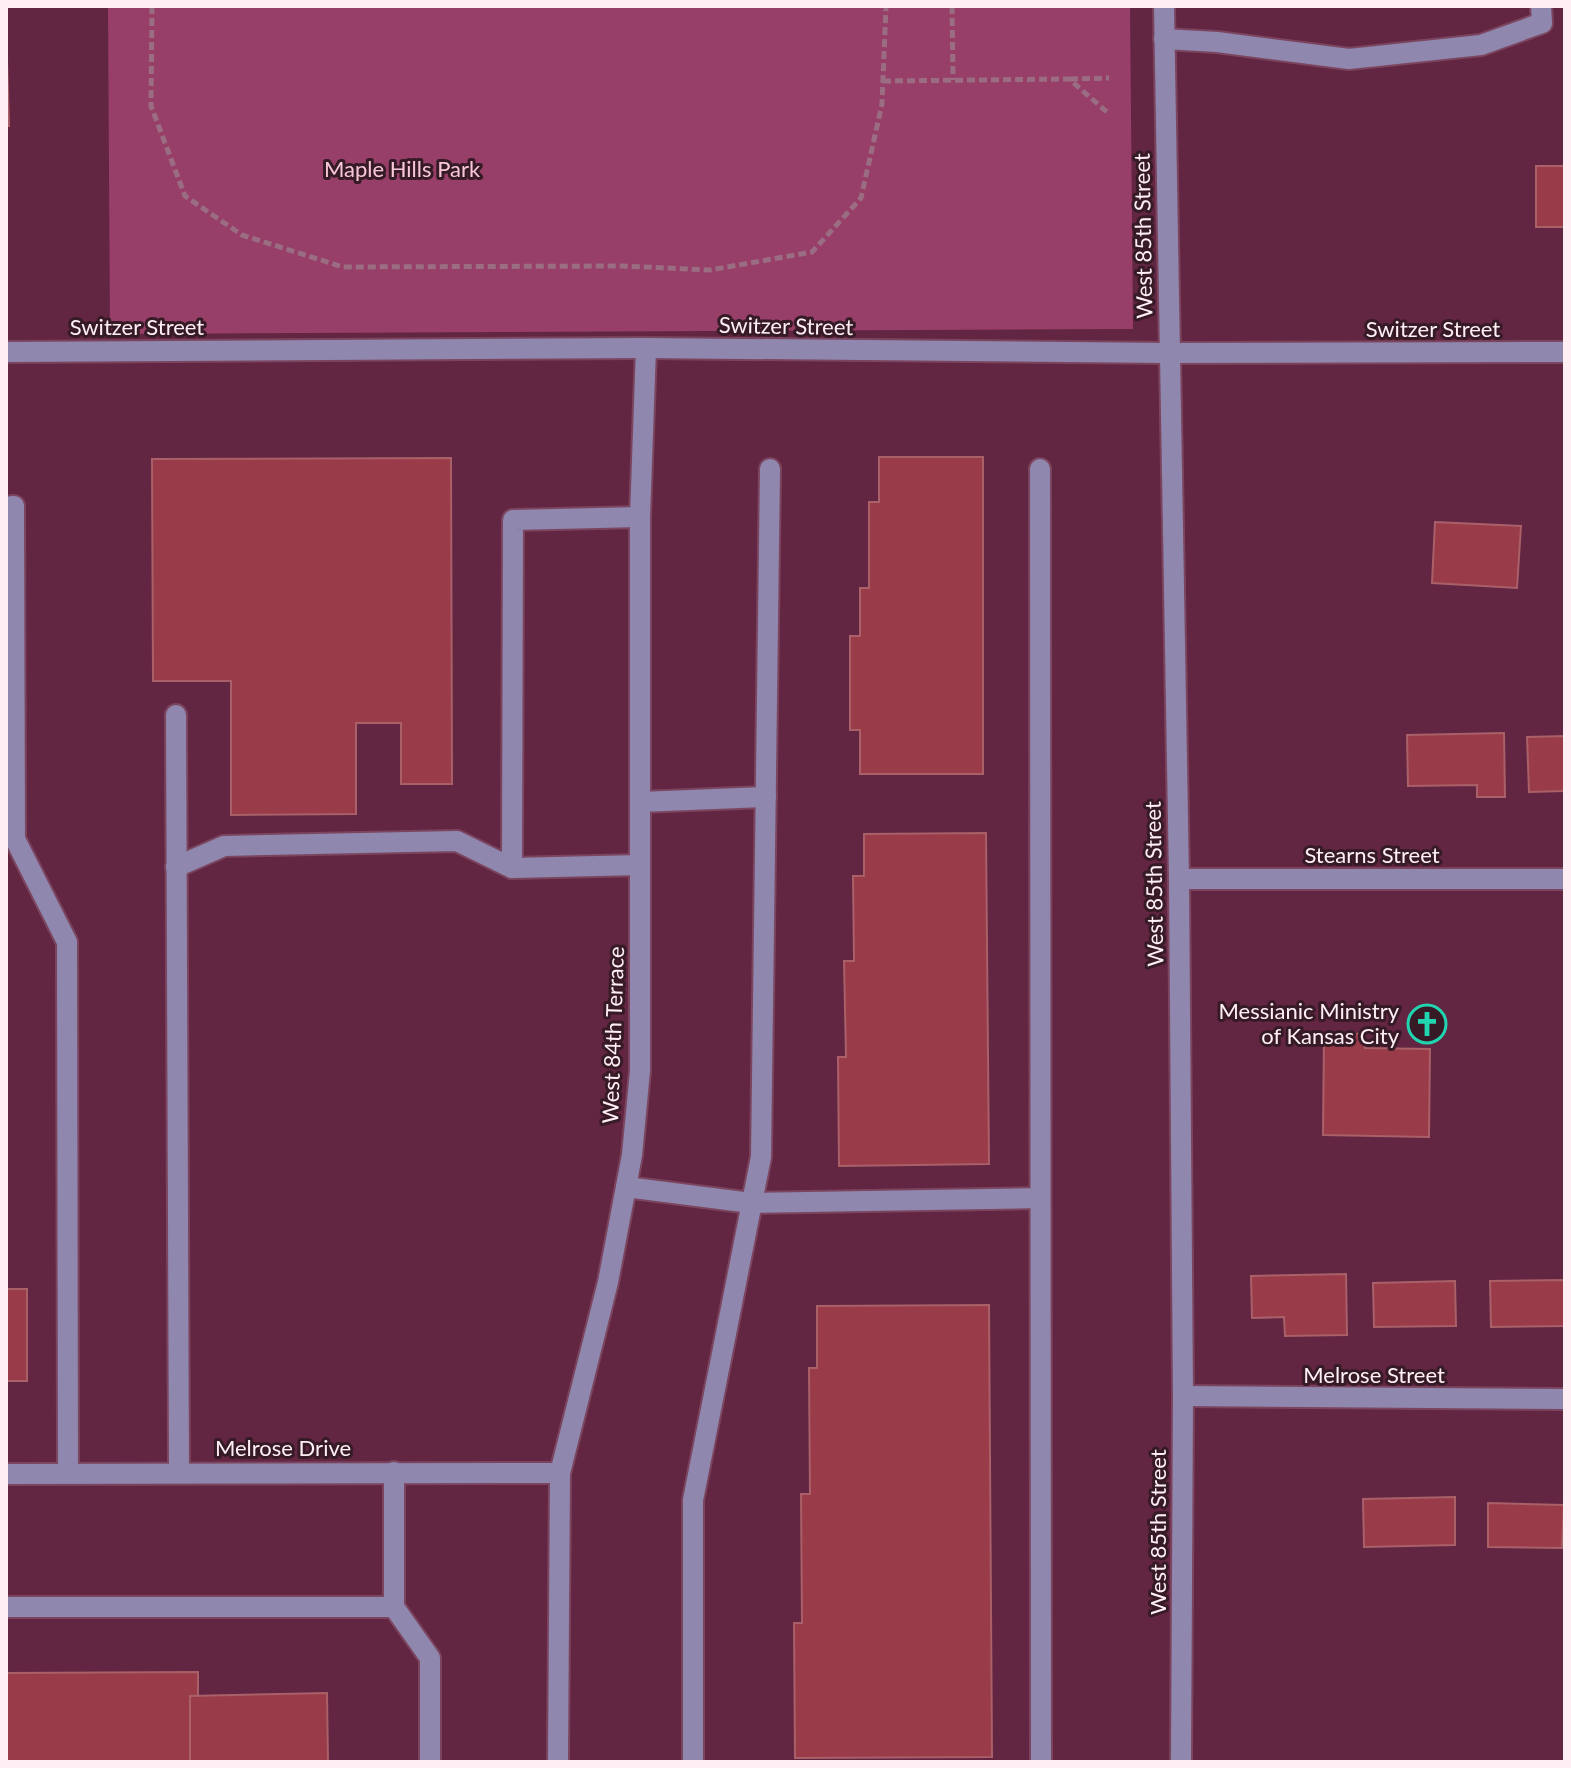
<svg xmlns="http://www.w3.org/2000/svg" width="1571" height="1768" viewBox="0 0 1571 1768" font-family="Lato,sans-serif">
	<style>
		.green { fill: #973f68 }
		.building { fill: #9a3b4a; stroke: #a96068; stroke-width: 2 }
		.lines { fill: none; stroke-linecap: round; stroke-linejoin: round }
		.minor-casing { stroke: #7b455f; stroke-width: 24 }
		.path { stroke: #9a6d82; stroke-width: 5; stroke-dasharray: 8 4; stroke-linecap: butt }
		.minor { stroke: #8f87ad; stroke-width: 20 }
		.labels { text-anchor: middle; stroke-width: 6; stroke-linejoin: round; paint-order: stroke }
		.park-label { font-size: 22px; fill: #f8c6d9; stroke: #361b27 }
		.street-label { font-size: 22px; fill: #ffeff5; stroke: #361b27 }
		.poi-label { font-size: 22px; fill: #ffeff5; stroke: #361b27; text-anchor: end }
	</style>
	<rect width="100%" height="100%" fill="#622542"/>
	<!-- green -->
	<path class="green" d="M108 6H1130L1133 329 110 334Z"/>
	<!-- building -->
	<g class="building">
		<path d="M6 25 9 126H6Z"/>
		<rect x="1536" y="166" width="29" height="61"/>
		<path d="M879 457H983V774H860V730H850V636H860V588H869V502H879Z"/>
		<path d="M451 458 452 784H401V723H356V814L231 815V681H153L152 459Z"/>
		<path d="M1435 522 1521 526 1517 588 1432 583Z"/>
		<path d="M1504 733 1505 797H1477V785L1408 786 1407 735Z"/>
		<path d="M1565 736V791L1529 792 1527 737Z"/>
		<path d="M986 833 989 1164 839 1166 838 1057H846L844 961H854L853 876H864V834Z"/>
		<path d="M1324 1033 1365 1034V1048L1430 1049 1429 1137 1323 1135Z"/>
		<path d="M1346 1274 1347 1335 1285 1336 1284 1317 1252 1318 1251 1276Z"/>
		<path d="M1565 1280V1326L1491 1327 1490 1281Z"/>
		<path d="M1455 1281 1456 1326 1374 1327 1373 1283Z"/>
		<rect x="6" y="1289" width="21" height="92"/>
		<path d="M989 1305 992 1757 795 1758 794 1623H802L801 1494H810L809 1368H817V1306Z"/>
		<path d="M1455 1497V1545L1364 1547 1363 1499Z"/>
		<path d="M1488 1503 1564 1505 1562 1548 1488 1547Z"/>
		<path d="M198 1672V1696H190V1762H6V1673Z"/>
		<path d="M327 1693 328 1762H190V1696Z"/>
	</g>
	<g class="lines">
		<defs>
			<g id="minor">
				<path d="M1164 6 1179 879 1183 1396 1181 1762"/>
				<path d="M1164 39 1217 42 1349 59 1481 45 1542 23 1541 6"/>
				<path d="M6 352 646 348 1169 353 1565 352"/>
				<path d="M1040 469 1041 1762"/>
				<path d="M6 507 14 506 15 839 67 942 68 1473"/>
				<path d="M176 715 179 1473"/>
				<path d="M640 802 766 797"/>
				<path d="M176 867 224 846 457 841 512 868 640 865"/>
				<path d="M512 868 513 520 640 517"/>
				<path d="M1179 879H1565"/>
				<path d="M626 1187 751 1203 1040 1198"/>
				<path d="M1183 1396 1565 1399"/>
				<path d="M6 1474 560 1473"/>
				<path d="M6 1607H394V1472"/>
				<path d="M394 1607 430 1658V1762"/>
				<path d="M558 1762 560 1473 608 1282 632 1155 640 1071V517L646 348"/>
				<path d="M693 1762V1500L761 1157 770 469"/>
			</g>
		</defs>
		<!-- minor casing -->
		<use href="#minor" class="minor-casing"/>
		<!-- path -->
		<g class="path">
			<path d="M152 6 151 106 185 196 242 235 343 267 622 266 710 270 812 252 861 198 882 104 886 6"/>
			<path d="M952 6 953 80"/>
			<path d="M1070 79 1109 78"/>
			<path d="M883 81 1069 79 1107 112"/>
		</g>
		<!-- minor -->
		<use href="#minor" class="minor"/>
	</g>
	<!-- icons -->
	<defs>
		<symbol id="church-ring" viewBox="-11 -11 22 22"><circle r="9.5" fill="#361b27" stroke="#20d5b0" stroke-width="1.5"/><path d="M-1.2-6h2.4v3.5h3.3v2.4h-3.3V6h-2.4V-.1h-3.3v-2.4h3.3Z" fill="#20d5b0"/></symbol>
	</defs>
	<g fill-rule="evenodd">
		<use href="#church-ring" x="1405" y="1002" width="44" height="44"/>
	</g>
	<g class="labels">
		<!-- park labels -->
		<g class="park-label">
			<text x="402" y="177">Maple Hills Park</text>
		</g>
		<!-- street labels -->
		<g class="street-label">
			<text transform="translate(1143 236) rotate(-91)" y="8">West 85th Street</text>
			<text transform="translate(786 326) rotate(1)" y="8">Switzer Street</text>
			<text x="137" y="335">Switzer Street</text>
			<text x="1433" y="337">Switzer Street</text>
			<text x="1372" y="863">Stearns Street</text>
			<text transform="translate(1154 884) rotate(-91)" y="8">West 85th Street</text>
			<text transform="translate(613 1035) rotate(-88)" y="8">West 84th Terrace</text>
			<text x="1374" y="1383">Melrose Street</text>
			<text x="283" y="1456">Melrose Drive</text>
			<text transform="translate(1158 1532) rotate(-90)" y="8">West 85th Street</text>
		</g>
		<!-- poi labels -->
		<g class="poi-label">
			<text x="1399" y="1019">Messianic Ministry<tspan x="1399" dy="25">of Kansas City</tspan></text>
		</g>
	</g>
	<!-- border -->
	<rect width="1571" height="1768" fill="none" stroke="#ffeff5" stroke-width="16"/>
</svg>
